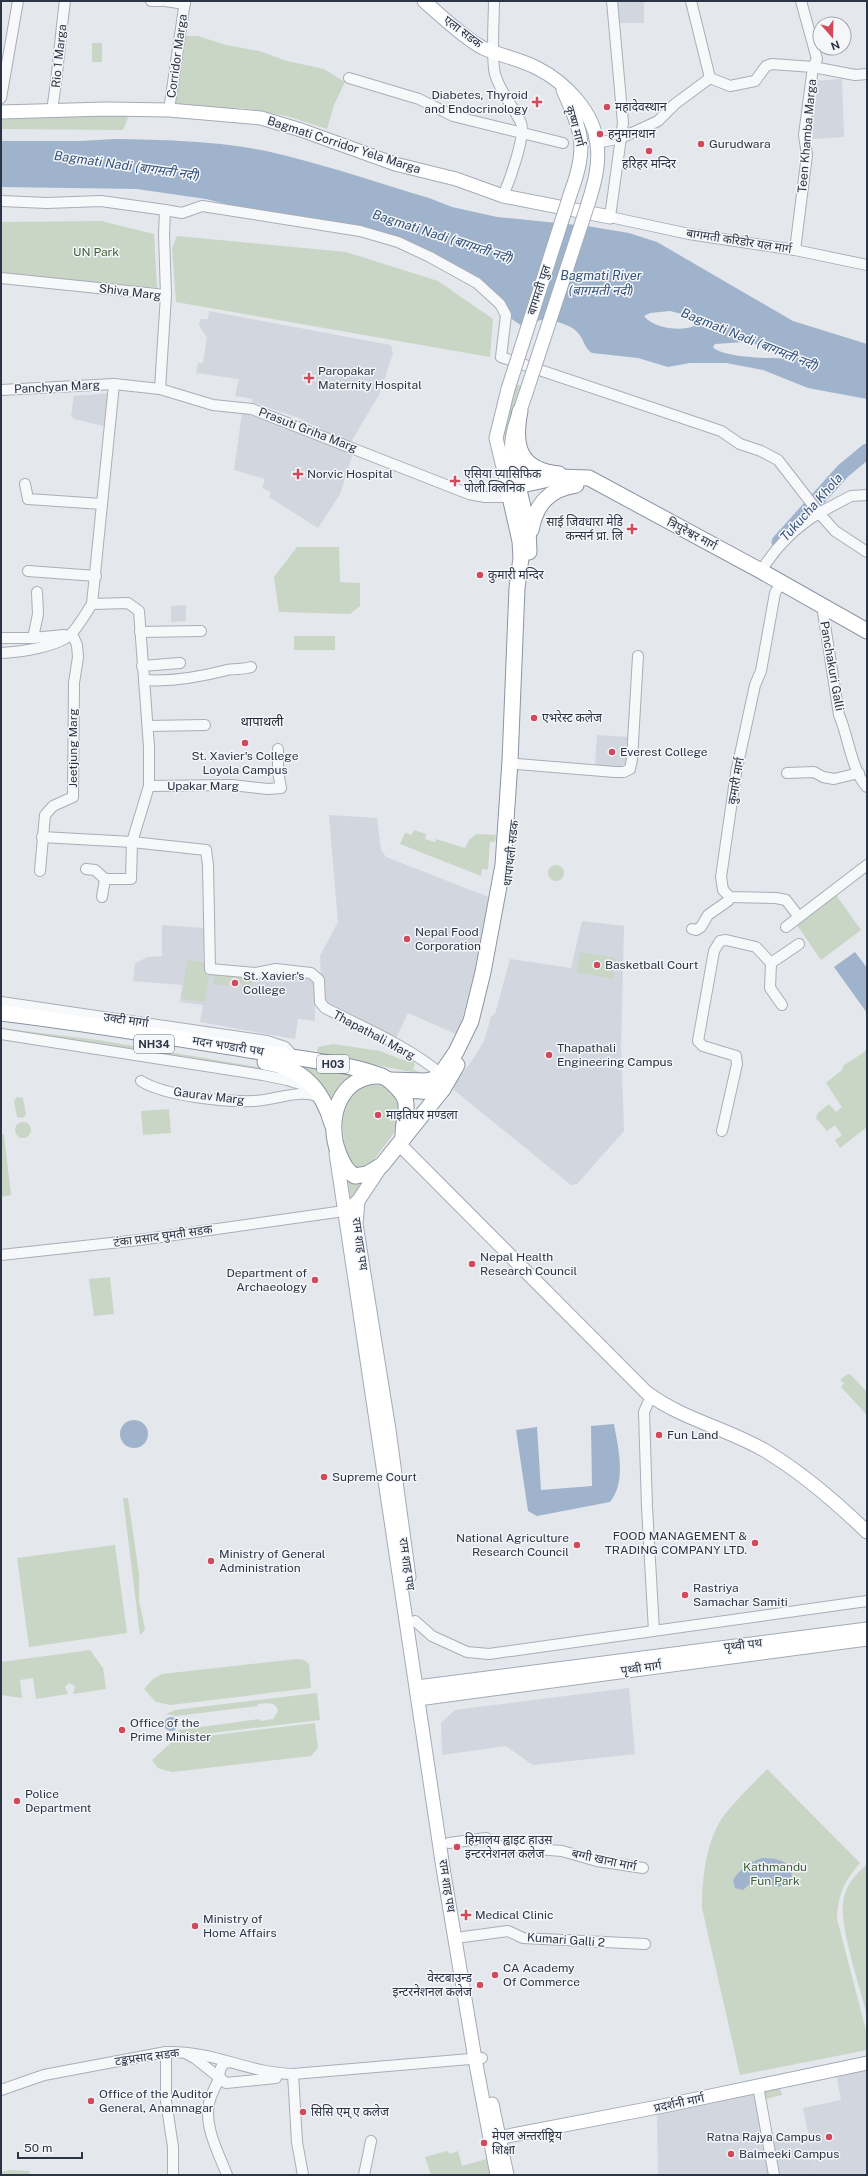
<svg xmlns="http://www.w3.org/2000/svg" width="868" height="2176" viewBox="0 0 868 2176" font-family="'Public Sans','Noto Sans Devanagari',sans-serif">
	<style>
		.built { fill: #d2d6de }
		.green { fill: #c9d6c5 }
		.water { fill: #9fb4cc; fill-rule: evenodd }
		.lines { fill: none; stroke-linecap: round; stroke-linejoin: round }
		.river { stroke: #9fb4cc; stroke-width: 15 }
		.minor-casing { stroke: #a9aeb7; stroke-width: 12 }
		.major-casing { stroke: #a3abb8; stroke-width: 15 }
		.highway-casing { stroke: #8b94a3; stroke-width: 17 }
		.minor { stroke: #f7f8fa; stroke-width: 10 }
		.major { stroke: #fff; stroke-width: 13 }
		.highway { stroke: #fff; stroke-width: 15 }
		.major-bridge-casing { stroke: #a3abb8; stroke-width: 15; stroke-linecap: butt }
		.major-bridge { stroke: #fff; stroke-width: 13 }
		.poi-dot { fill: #d1495b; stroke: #f4f6f9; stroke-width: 1.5 }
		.labels { text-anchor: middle; stroke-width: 3; stroke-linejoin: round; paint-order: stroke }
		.shield { fill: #f4f6f9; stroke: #676e7b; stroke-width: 1 }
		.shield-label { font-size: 11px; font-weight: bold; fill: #2b3445 }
		.street-label { font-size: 12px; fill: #2b3445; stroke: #f4f6f9 }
		.poi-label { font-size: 12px; fill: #2b3445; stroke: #f4f6f9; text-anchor: start }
		.park-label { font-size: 12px; fill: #3f6138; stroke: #f4f6f9 }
		.water-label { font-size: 13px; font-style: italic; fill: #34527a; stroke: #f4f6f9 }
		.neighbourhood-label { font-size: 13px; fill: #1d2536; stroke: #f4f6f9 }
	</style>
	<rect width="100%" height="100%" fill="#e4e7ec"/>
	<!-- built -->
	<g class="built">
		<path d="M612 1H644V23H614Z"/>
		<path d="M842 79 844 137 811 139 813 81Z"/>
		<path d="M209 311 391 345 393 353 380 393 350 444 299 418 252 402 253 399 235 396 239 379 196 373 198 363H203L207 337 201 329 199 324 201 319H208Z"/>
		<path d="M113 393 107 427 74 419 71 416 74 396Z"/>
		<path d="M242 413 282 423 281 428 314 436 353 453 340 494 318 528 269 497 271 492 262 488 265 479 234 470Z"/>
		<path d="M186 605V621L171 622V606Z"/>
		<path d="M597 735 629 737 626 768 595 766Z"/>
		<path d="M329 815 377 818 381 850 386 857 491 898 483 957 478 958 458 1035 408 1013 395 1040 322 1005 320 956 338 922Z"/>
		<path d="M582 921 624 926 621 1047 624 1131 577 1184 571 1185 454 1090V1084L471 1062 484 1041 491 1017 495 1014 510 959 571 968Z"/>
		<path d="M162 925 205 928 203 965 250 972 276 969 309 977 315 984V1021L298 1019 295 1039 200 1022 203 1005 180 1002 182 985 133 981 135 963 148 957 162 956Z"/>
		<path d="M629 1688 635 1754 533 1765 506 1746 442 1755 441 1723 455 1710Z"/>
		<path d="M867 2067V2175H817L803 2108 841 2100 836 2074Z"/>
		<path d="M758 2092 773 2175H658L657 2114Z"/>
		<path d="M808 2134 817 2175H777L771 2143Z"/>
	</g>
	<!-- green -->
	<g class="green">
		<path d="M184 36H198L226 45 259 51 287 61 324 69 345 82 334 105 327 129 287 116 242 108H176V87Z"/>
		<rect x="92" y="43" width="10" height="19"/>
		<path d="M130 112 123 130 1 129V117Z"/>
		<path d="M101 221 154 234 157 288 1 274V222Z"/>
		<path d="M177 236 346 252 438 281 493 319 490 357 176 302 172 248Z"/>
		<path d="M514 384 522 386 506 449 504 433Z"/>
		<path d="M297 547H339L340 582 360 583V606L350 614 279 612 274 577Z"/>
		<rect x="294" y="636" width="41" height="14"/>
		<path d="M414 830 426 834 425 839 435 842 436 839 465 848 469 840 476 834 496 835 495 842H490L488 870 482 869 481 876 400 844 405 833 412 835Z"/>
		<circle cx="556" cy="873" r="8"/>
		<path d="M836 895 861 930 821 960 797 925Z"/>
		<path d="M580 952 616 958 613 979 577 972Z"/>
		<path d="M187 960 211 963 205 1002 182 999Z"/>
		<path d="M216 968 254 973 252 987 243 986V983L229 981 228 986 213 984Z"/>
		<path d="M1 1028 98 1040 275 1070V1072L97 1043 1 1030Z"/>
		<path d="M333 1044 380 1051 403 1060 408 1057 413 1060 415 1064 413 1069 422 1074 318 1054 317 1051 318 1047Z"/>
		<path d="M867 1050V1127L840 1148 835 1140 842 1135 835 1125 827 1131 816 1118 818 1113 829 1104 836 1112 842 1107 826 1083 843 1069V1066Z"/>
		<path d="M298 1064 353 1073 338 1088 332 1105Z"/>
		<path d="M368 1084 387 1086 401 1099 399 1126 368 1168 352 1169C344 1152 336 1107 351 1093 355 1089 363 1087 368 1084Z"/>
		<path d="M17 1097 23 1098 26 1114 23 1118 17 1117 14 1101Z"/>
		<path d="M169 1109 171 1133 143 1135 141 1111Z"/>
		<circle cx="23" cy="1130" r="8"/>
		<path d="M1 1134 4 1135 11 1195 1 1197Z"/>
		<path d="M346 1177 366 1181 349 1204Z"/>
		<path d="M110 1277 114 1314 94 1316 89 1279Z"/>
		<path d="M850 1374 867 1392V1415L841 1387 844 1383 840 1380 846 1375Z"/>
		<path d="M123 1498H128L139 1574V1600L145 1630 140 1635Z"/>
		<path d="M115 1545 127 1633 29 1647 17 1558Z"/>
		<path d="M90 1650 103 1668 106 1689 73 1694 75 1686 69 1683 65 1687 68 1694 36 1699 33 1678 20 1680 22 1698 1 1695V1662Z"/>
		<path d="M297 1659 304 1660 309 1664 311 1688 170 1705 156 1702 144 1689 153 1679 162 1674Z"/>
		<path d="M317 1693 320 1720 178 1737 169 1735 179 1730 259 1719 260 1721 273 1719 278 1711C276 1701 266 1703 258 1704V1706L176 1716 166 1714 175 1710Z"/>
		<path d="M315 1723 318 1748 311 1756 172 1772 158 1768 152 1760 174 1740Z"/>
		<path d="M767 1769 860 1863C844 1882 838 1894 837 1919L867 2034V2050L740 2075 702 1908C702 1878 706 1839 725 1814 738 1798 753 1784 767 1769Z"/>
		<path d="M867 1864V2015C860 1987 840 1929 843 1903 844 1887 856 1874 867 1864Z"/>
		<path d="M780 2088 782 2095 765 2099 763 2091Z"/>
		<path d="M447 2151 450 2154 458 2151 462 2166 490 2158 491 2175H431L425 2157Z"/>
		<path d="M10 2170 30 2171 29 2173 33 2175H1V2172Z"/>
	</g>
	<!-- water -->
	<g class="water">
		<path d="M115 139C172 140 231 141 287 156 335 168 382 184 429 198L452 207 497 217 587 226 629 233 657 242 793 321 867 344V399L808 388 763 370 726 363H690L668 367 638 358 592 353C584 348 584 339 578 333 572 325 556 322 547 318L522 326 506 315 488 293 398 242 284 219 206 199 137 189 1 187V141H80ZM670 311 693 317 695 321 694 326C681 332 653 328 644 316L650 313ZM746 342C756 345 779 348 783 358 771 359 720 357 713 347L715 344Z"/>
		<path d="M855 952 867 968V1013L834 967Z"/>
		<circle cx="134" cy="1434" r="14"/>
		<path d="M614 1424C618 1447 627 1482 610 1502L537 1516 528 1511 516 1430 537 1427 541 1490 592 1486 591 1426Z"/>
		<circle cx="171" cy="1724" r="7"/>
		<path d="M762 1858C777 1858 796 1861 791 1881 767 1899 769 1866 743 1890L735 1888 733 1880C740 1869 749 1862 762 1858Z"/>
	</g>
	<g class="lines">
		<!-- river -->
		<path class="river" d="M779 542 843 471 867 451"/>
		<defs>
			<g id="minor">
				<path d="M151 1H161"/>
				<path d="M165 1 185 4"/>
				<path d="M494 1C494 19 491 59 495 74 500 92 513 106 521 123 526 136 509 182 503 196"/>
				<path d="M612 1 623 123 610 217 689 234 795 250 867 265"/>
				<path d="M691 1 710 78"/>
				<path d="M349 78 419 99 453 116 563 143"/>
				<path d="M1 98 18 1"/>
				<path d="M52 110C58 74 60 38 65 1"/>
				<path d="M169 110 185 1"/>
				<path d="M597 143 621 138 658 121 675 104 710 78 730 86 755 81 766 66 772 64 813 67 855 75 867 74"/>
				<path d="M1 201 47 203 101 201 165 210 164 234 166 295"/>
				<path d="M165 210 182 213 202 206 360 231 398 242 430 257 477 283 500 304 506 315 501 357 721 431 740 444 761 451 778 460 819 513 851 496 867 495"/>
				<path d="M795 250 807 155 804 135 813 67 817 59 801 1"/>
				<path d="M1 278 166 295 160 389"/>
				<path d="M1 390 114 384 160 389 213 405 252 409 469 494 485 497H510"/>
				<path d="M25 484 28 499 102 504"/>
				<path d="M28 571 96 576"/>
				<path d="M761 571C776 547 794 528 819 513L835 531 867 552"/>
				<path d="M778 588 775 593 761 671 755 685 736 773 721 877 723 890 730 897 776 898 786 900 799 917"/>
				<path d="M823 612 839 715C848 735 852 772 867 787"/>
				<path d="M140 632 201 631"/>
				<path d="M1 638H33L64 635"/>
				<path d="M33 638 38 614 37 592"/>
				<path d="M1 653C20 652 59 647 72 633 80 624 86 613 92 604L114 384"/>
				<path d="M142 666 180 663"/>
				<path d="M144 680C171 682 200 677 227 670 235 668 243 670 251 667"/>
				<path d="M148 726 205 725"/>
				<path d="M517 764 615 772H624L630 769 632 759 638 656"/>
				<path d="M787 773 814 772 823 777 834 779 859 773"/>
				<path d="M149 786 232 785 268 789 281 788 278 772V749"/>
				<path d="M42 837 132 842 206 850 208 865 210 969 256 973 276 969 293 971 311 973 319 980 320 1002 325 1008C362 1027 408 1046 441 1074"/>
				<path d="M86 869 95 870 105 879H131L132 842 149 786V747L139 611 128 603 92 604"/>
				<path d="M40 871 45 815 53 806 73 797 74 683 78 657 77 645 72 634"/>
				<path d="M102 897 105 879"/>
				<path d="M786 927 867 865"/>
				<path d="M692 929 696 930 701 927 708 915 728 901 730 897"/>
				<path d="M771 963 770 988 782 1005"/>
				<path d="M1 1002 267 1041 285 1047 294 1057"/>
				<path d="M1 1034 263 1075 287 1080 310 1087"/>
				<path d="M141 1081C165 1096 224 1102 254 1101 272 1101 305 1087 319 1098"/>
				<path d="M722 1131 737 1064 736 1056 703 1046 698 1041 714 951 720 941 726 940 756 947 771 963 799 944"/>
				<path d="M1 1255 139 1240 344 1211"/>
				<path d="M651 1396 644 1412 647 1507 654 1631"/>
				<path d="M415 1621 432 1636 467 1652 489 1654 867 1601"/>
				<path d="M449 1843 486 1838 498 1846 562 1851 597 1861 643 1868"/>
				<path d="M463 1937 508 1931 523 1938 645 1944"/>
				<path d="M166 2052V2101L173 2147V2175"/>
				<path d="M187 2054 196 2059 226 2083 276 2078"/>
				<path d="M293 2074 297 2142 303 2175"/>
				<path d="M758 2086 774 2175"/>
				<path d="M1 2090 44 2075 166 2052C213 2050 247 2073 293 2074L482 2058"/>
				<path d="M227 2175C219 2154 204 2127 209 2104 210 2096 215 2088 218 2081 221 2071 218 2065 229 2062"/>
				<path d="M364 2175 371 2141"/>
			</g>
			<g id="major">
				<path d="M424 1C440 15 465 39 483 48 501 56 520 59 537 68 565 82 594 112 597 144 600 164 594 185 588 204"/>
				<path d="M563 90C582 132 588 147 571 192"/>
				<path d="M1 112 106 109 169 110 261 118 301 130 395 164 456 179 503 196 610 217"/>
				<path d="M508 389 496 438 508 488"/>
				<path d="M518 486C506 441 512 435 526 393"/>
				<path d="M399 1144 646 1392C681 1419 726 1428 764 1450 801 1472 836 1502 867 1532"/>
				<path d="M336 1153 443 1868 475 2059 497 2175"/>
				<path d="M358 1201 356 1224 389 1430 409 1577"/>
				<path d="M352 1206 358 1201 382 1165"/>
				<path d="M417 1687 867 1629"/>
				<path d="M418 1699 867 1639"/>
				<path d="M492 2104 507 2175"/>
				<path d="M492 2139 668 2105 867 2063"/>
			</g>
			<g id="highway">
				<path d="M520 411C513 446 519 470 559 474"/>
				<path d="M518 486 528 528 529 552"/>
				<path d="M531 530C536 504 549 489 576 485"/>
				<path d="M1 1013C94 1024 186 1040 279 1055 303 1059 373 1067 390 1081 417 1104 402 1110 403 1138"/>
				<path d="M265 1062C302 1068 322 1088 332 1124"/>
				<path d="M382 1076C339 1074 325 1120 339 1154 343 1163 346 1171 355 1176L367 1174 382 1165 443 1089 457 1065"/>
				<path d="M389 1080 426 1081 434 1079 441 1074 456 1052 471 1021 483 972 503 865 510 761 517 588 521 558 520 541 508 488 558 477 589 478 761 571 867 631"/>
				<path d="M400 1091C417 1088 423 1095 443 1089"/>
			</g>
		</defs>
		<!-- minor casing -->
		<use href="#minor" class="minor-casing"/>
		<!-- major casing -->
		<use href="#major" class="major-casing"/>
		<!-- highway casing -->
		<use href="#highway" class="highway-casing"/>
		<!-- minor -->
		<use href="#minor" class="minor"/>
		<!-- major -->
		<use href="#major" class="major"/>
		<!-- highway -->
		<use href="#highway" class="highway"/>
		<defs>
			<g id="major-bridge">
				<path d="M508 389 571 192"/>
				<path d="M526 393 588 204"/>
			</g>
		</defs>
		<!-- major-bridge casing -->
		<use href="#major-bridge" class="major-bridge-casing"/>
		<!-- major-bridge -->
		<use href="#major-bridge" class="major-bridge"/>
	</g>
	<!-- markers -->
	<g class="poi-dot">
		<path d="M535 96h4v4h4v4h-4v4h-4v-4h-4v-4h4z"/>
		<circle cx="607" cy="107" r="4"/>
		<circle cx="600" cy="134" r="4"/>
		<circle cx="701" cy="144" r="4"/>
		<circle cx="649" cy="151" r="4"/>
		<path d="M307 372h4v4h4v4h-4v4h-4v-4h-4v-4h4z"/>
		<path d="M296 468h4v4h4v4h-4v4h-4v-4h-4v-4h4z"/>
		<path d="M453 475h4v4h4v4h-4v4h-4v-4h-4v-4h4z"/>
		<path d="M630 523h4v4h4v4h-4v4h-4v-4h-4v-4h4z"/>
		<circle cx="480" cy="575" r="4"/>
		<circle cx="534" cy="718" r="4"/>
		<circle cx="245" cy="743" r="4"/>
		<circle cx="612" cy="752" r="4"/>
		<circle cx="407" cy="939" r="4"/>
		<circle cx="597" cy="965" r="4"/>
		<circle cx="235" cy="983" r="4"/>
		<circle cx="549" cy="1055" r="4"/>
		<circle cx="378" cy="1115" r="4"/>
		<circle cx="472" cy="1264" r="4"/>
		<circle cx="315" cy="1280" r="4"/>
		<circle cx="659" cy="1435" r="4"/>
		<circle cx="324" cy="1477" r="4"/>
		<circle cx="755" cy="1543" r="4"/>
		<circle cx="577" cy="1545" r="4"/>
		<circle cx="211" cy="1561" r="4"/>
		<circle cx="685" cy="1595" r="4"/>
		<circle cx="122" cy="1730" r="4"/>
		<circle cx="17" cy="1801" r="4"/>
		<circle cx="457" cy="1847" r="4"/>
		<path d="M464 1909h4v4h4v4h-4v4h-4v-4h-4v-4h4z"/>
		<circle cx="195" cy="1926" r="4"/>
		<circle cx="495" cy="1975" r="4"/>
		<circle cx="480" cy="1985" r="4"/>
		<circle cx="91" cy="2101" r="4"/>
		<circle cx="303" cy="2112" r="4"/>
		<circle cx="829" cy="2137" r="4"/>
		<circle cx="484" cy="2143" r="4"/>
		<circle cx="731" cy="2154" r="4"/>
	</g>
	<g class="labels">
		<!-- shield labels -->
		<g class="shield">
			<rect x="134" y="1035" width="40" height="18" rx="3"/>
			<rect x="317" y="1055" width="32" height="18" rx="3"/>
		</g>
		<g class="shield-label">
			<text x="154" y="1048">NH34</text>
			<text x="333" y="1068">H03</text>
		</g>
		<!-- street labels -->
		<g class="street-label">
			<text transform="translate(463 32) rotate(37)" y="4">एला सडक</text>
			<text transform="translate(59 56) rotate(-84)" y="4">Rio 1 Marga</text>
			<text transform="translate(177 56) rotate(-82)" y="4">Corridor Marga</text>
			<text transform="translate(575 126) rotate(74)" y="4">कृष्ण मार्ग</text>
			<text transform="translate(807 136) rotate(-85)" y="4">Teen Khamba Marga</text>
			<text transform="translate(344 145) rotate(18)" y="4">Bagmati Corridor Yela Marga</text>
			<text transform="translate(739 241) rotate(9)" y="4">बागमती करिडोर यल मार्ग</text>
			<text transform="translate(539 290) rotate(-72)" y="4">बागमती पुल</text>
			<text transform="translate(130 292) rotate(7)" y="4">Shiva Marg</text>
			<text transform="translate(57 387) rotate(-3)" y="4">Panchyan Marg</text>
			<text transform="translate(308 430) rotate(21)" y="4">Prasuti Griha Marg</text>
			<text transform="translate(692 534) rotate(28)" y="4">त्रिपुरेश्वर मार्ग</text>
			<text transform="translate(832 666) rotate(80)" y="4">Panchakuri Galli</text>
			<text transform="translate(73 748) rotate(-90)" y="4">Jeetjung Marg</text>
			<text transform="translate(736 781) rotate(-80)" y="4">कुमारी मार्ग</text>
			<text x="203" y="790">Upakar Marg</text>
			<text transform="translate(511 853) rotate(-84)" y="4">थापाथली सडक</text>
			<text transform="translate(126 1020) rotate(8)" y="4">उक्टी मार्गा</text>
			<text transform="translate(374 1035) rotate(28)" y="4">Thapathali Marg</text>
			<text transform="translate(228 1046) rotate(9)" y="4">मदन भण्डारी पथ</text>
			<text transform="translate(209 1096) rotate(7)" y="4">Gaurav Marg</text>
			<text transform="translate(163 1236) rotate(-8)" y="4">टंका प्रसाद घुमती सडक</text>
			<text transform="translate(360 1244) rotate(82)" y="4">राम शाह पथ</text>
			<text transform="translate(407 1564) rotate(82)" y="4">राम शाह पथ</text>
			<text transform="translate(743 1645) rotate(-7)" y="4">पृथ्वी पथ</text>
			<text transform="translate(641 1668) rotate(-8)" y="4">पृथ्वी मार्ग</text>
			<text transform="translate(604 1860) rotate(12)" y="4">बग्गी खाना मार्ग</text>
			<text transform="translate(447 1886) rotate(81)" y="4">राम शाह पथ</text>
			<text transform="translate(566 1940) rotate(4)" y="4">Kumari Galli 2</text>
			<text transform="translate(147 2057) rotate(-8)" y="4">टङ्कप्रसाद सडक</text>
			<text transform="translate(679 2103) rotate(-12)" y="4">प्रदर्शनी मार्ग</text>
		</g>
		<!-- poi labels -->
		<g class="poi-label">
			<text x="528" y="99" text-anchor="end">Diabetes, Thyroid<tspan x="528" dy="14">and Endocrinology</tspan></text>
			<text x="615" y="111">महादेवस्थान</text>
			<text x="608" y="138">हनुमानथान</text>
			<text x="709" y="148">Gurudwara</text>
			<text x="649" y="168" text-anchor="middle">हरिहर मन्दिर</text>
			<text x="318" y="375">Paropakar<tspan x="318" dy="14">Maternity Hospital</tspan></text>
			<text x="307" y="478">Norvic Hospital</text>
			<text x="464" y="478">एसिया प्यासिफिक<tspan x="464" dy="14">पोली क्लिनिक</tspan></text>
			<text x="623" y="526" text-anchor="end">साई जिवधारा मेडि<tspan x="623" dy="14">कन्सर्न प्रा. लि</tspan></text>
			<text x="488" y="579">कुमारी मन्दिर</text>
			<text x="542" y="722">एभरेस्ट कलेज</text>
			<text x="620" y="756">Everest College</text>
			<text x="245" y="760" text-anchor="middle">St. Xavier's College<tspan x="245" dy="14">Loyola Campus</tspan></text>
			<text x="415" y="936">Nepal Food<tspan x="415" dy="14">Corporation</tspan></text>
			<text x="605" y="969">Basketball Court</text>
			<text x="243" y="980">St. Xavier's<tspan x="243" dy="14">College</tspan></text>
			<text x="557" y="1052">Thapathali<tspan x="557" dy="14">Engineering Campus</tspan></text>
			<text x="386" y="1119">माइतिघर मण्डला</text>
			<text x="480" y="1261">Nepal Health<tspan x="480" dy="14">Research Council</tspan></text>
			<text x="307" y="1277" text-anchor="end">Department of<tspan x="307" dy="14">Archaeology</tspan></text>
			<text x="667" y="1439">Fun Land</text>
			<text x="332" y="1481">Supreme Court</text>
			<text x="747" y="1540" text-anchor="end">FOOD MANAGEMENT &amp;<tspan x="747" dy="14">TRADING COMPANY LTD.</tspan></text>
			<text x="569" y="1542" text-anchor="end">National Agriculture<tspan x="569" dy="14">Research Council</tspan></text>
			<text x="219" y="1558">Ministry of General<tspan x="219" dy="14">Administration</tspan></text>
			<text x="693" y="1592">Rastriya<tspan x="693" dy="14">Samachar Samiti</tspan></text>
			<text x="130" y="1727">Office of the<tspan x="130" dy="14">Prime Minister</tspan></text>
			<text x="25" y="1798">Police<tspan x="25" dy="14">Department</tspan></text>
			<text x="465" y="1844">हिमालय ह्वाइट हाउस<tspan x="465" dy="14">इन्टरनेशनल कलेज</tspan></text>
			<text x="475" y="1919">Medical Clinic</text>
			<text x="203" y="1923">Ministry of<tspan x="203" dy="14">Home Affairs</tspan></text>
			<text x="503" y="1972">CA Academy<tspan x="503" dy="14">Of Commerce</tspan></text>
			<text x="472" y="1982" text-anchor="end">वेस्टबाउन्ड<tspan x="472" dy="14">इन्टरनेशनल कलेज</tspan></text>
			<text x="99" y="2098">Office of the Auditor<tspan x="99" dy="14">General, Anamnagar</tspan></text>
			<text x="311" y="2116">सिसि एम् ए कलेज</text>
			<text x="492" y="2140">मेपल अन्तर्राष्ट्रिय<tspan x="492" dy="14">शिक्षा</tspan></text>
			<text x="821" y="2141" text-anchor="end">Ratna Rajya Campus</text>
			<text x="739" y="2158">Balmeeki Campus</text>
		</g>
		<!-- park labels -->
		<g class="park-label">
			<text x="96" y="256">UN Park</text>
			<text x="775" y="1871">Kathmandu<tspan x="775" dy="14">Fun Park</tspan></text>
		</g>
		<!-- water labels -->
		<g class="water-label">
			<text transform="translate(127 165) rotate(8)" y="5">Bagmati Nadi (बागमती नदी)</text>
			<text transform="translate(443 236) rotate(18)" y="5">Bagmati Nadi (बागमती नदी)</text>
			<text x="601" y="280">Bagmati River<tspan x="601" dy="15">(बागमती नदी)</tspan></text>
			<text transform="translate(750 339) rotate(22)" y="5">Bagmati Nadi (बागमती नदी)</text>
			<text transform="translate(811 507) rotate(-48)" y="5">Tukucha Khola</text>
		</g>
		<!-- neighbourhood labels -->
		<g class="neighbourhood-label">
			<text x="262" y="726">थापाथली</text>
		</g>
	</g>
	<!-- border -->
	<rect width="868" height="2176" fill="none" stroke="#2b3445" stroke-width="4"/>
	<!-- north arrow -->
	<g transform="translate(832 36) rotate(160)"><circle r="19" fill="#f4f6f9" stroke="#a4a8b1"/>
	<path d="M0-3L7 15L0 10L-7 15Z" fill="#d1495b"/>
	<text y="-6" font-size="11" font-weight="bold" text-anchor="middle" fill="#2b3445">N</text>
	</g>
	<!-- scale -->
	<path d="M18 2152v6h64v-6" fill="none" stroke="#2b3445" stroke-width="2"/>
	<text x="24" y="2152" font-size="12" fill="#2b3445" stroke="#f4f6f9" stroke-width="3" paint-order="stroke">50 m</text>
</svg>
